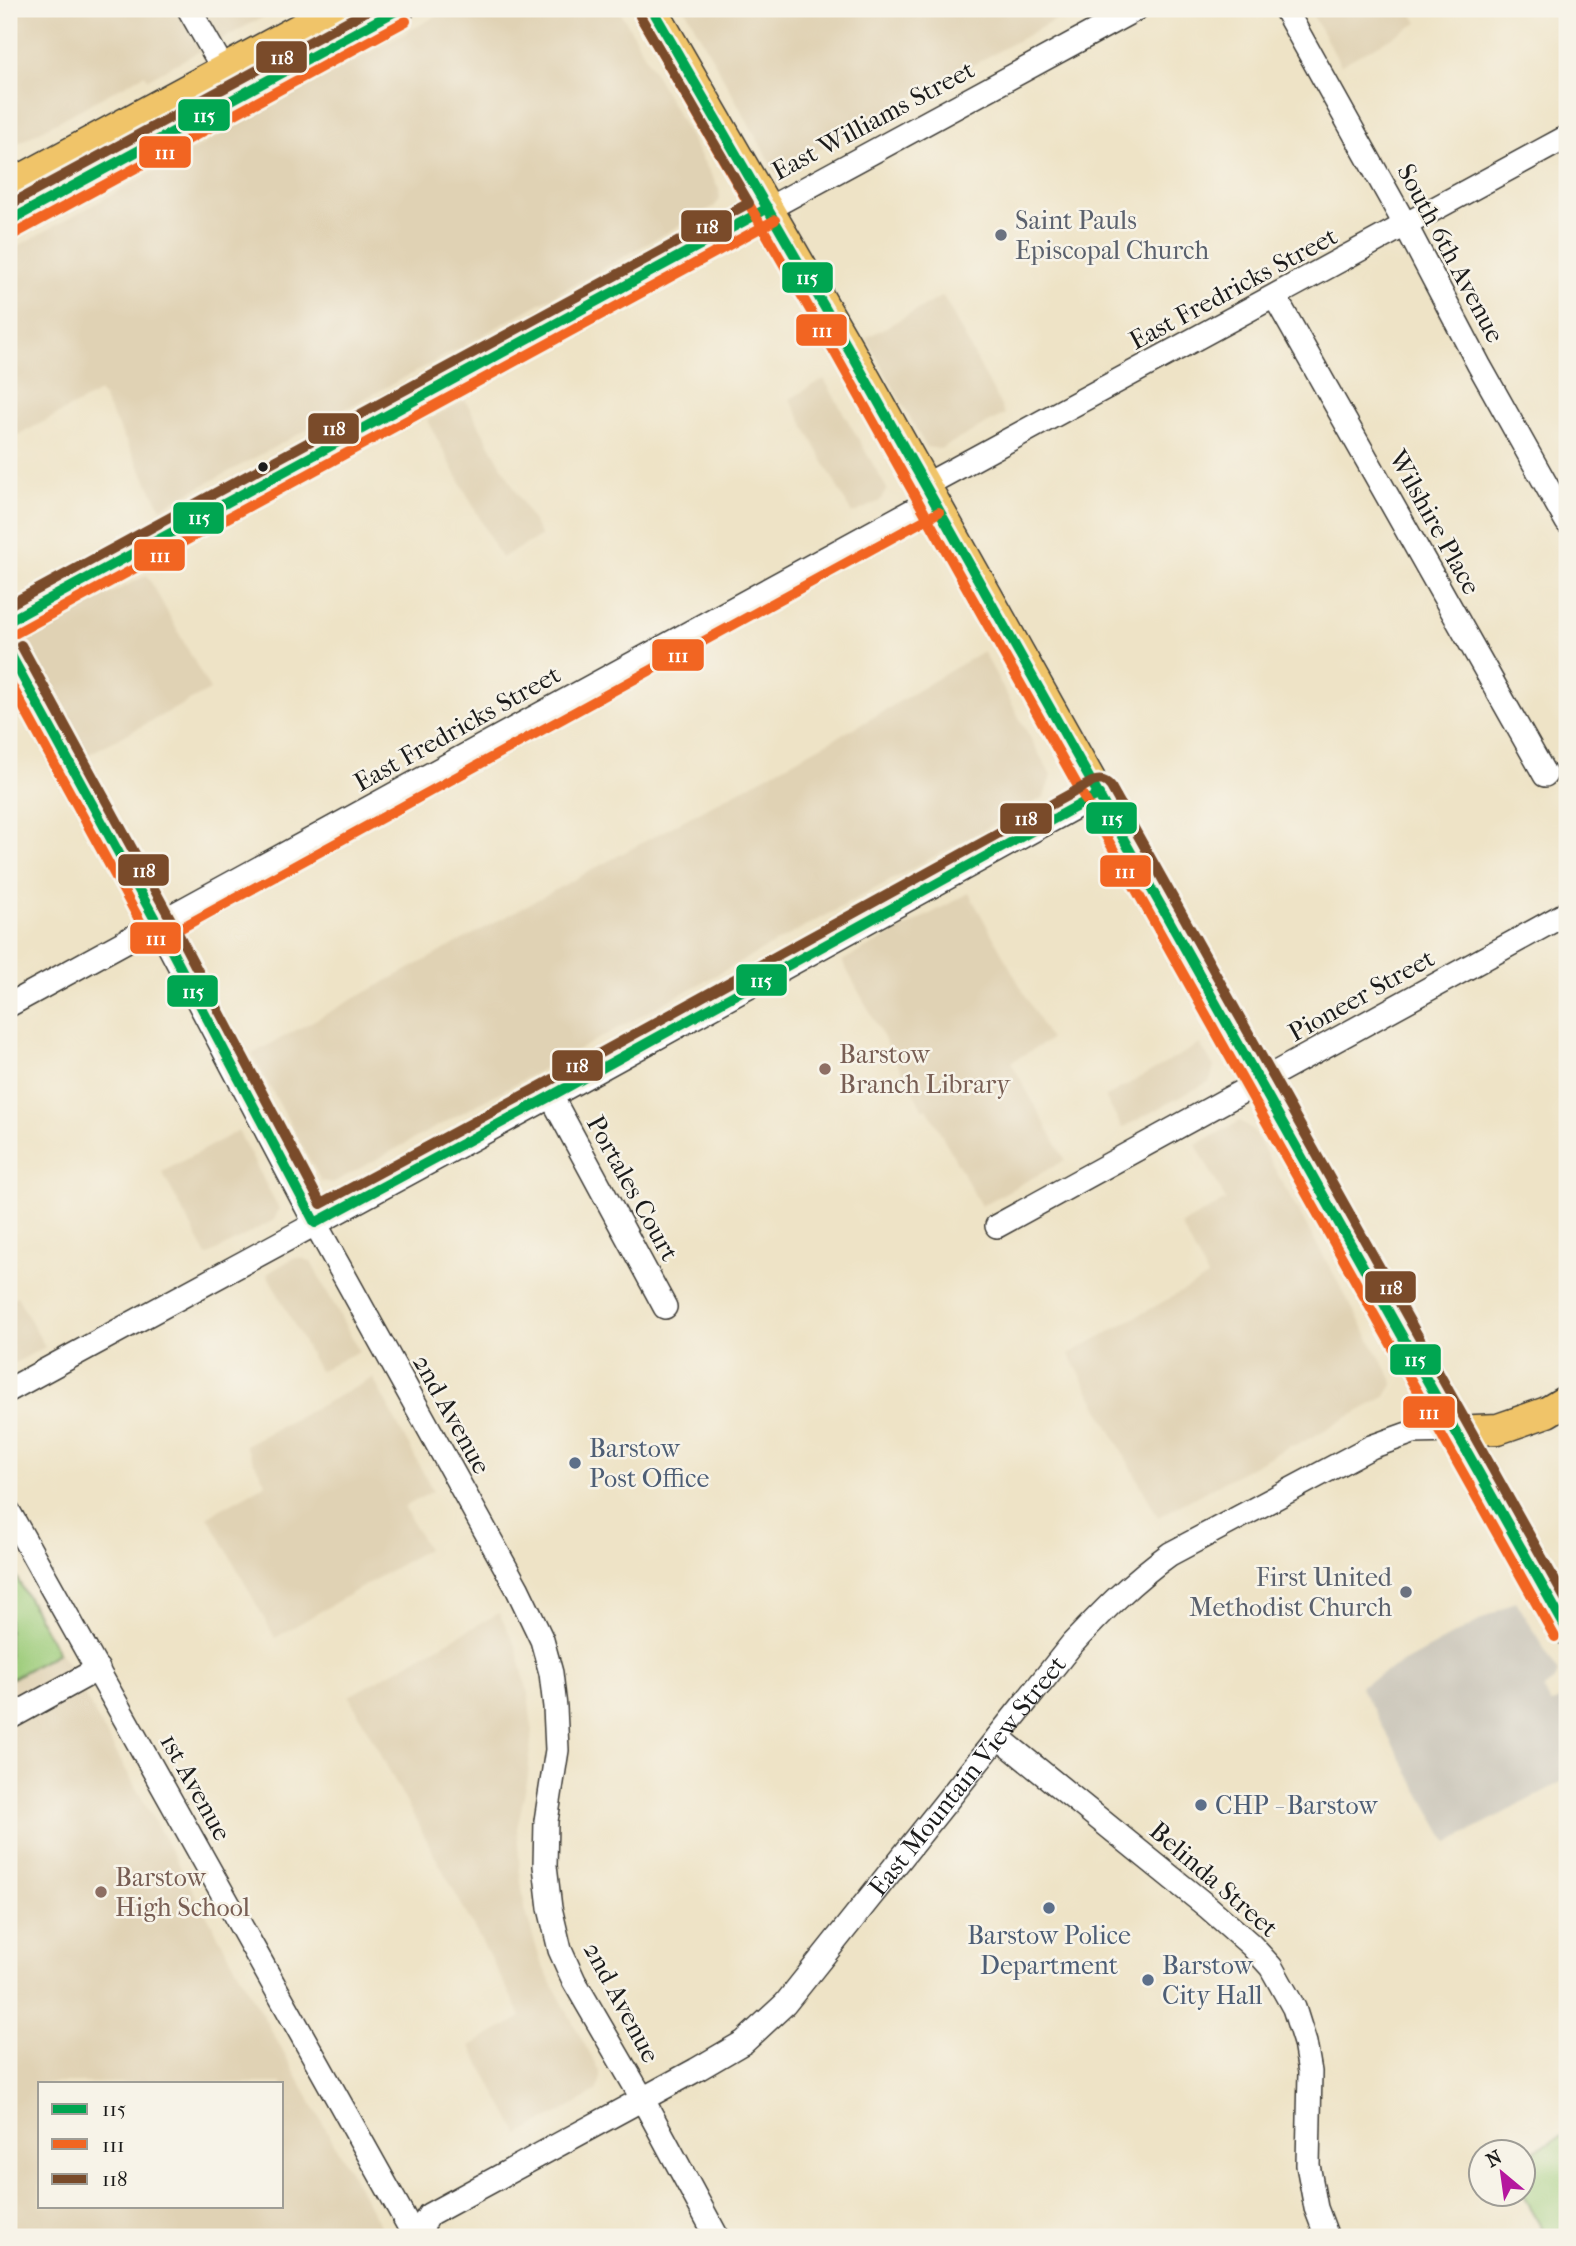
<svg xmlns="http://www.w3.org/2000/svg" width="1576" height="2246" viewBox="0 0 1576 2246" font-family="'IM FELL French Canon',serif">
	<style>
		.built { fill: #e0d2b4; fill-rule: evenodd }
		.industrial { fill: #c9c4b8 }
		.green { fill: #9dcc7a; stroke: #5c744b; stroke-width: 2 }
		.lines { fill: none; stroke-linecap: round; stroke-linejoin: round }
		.minor-casing { stroke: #3c3a36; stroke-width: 26 }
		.major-casing { stroke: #3c3a36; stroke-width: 33 }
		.minor { stroke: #fff; stroke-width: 23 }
		.major { stroke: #f0c469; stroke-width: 30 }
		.bus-1-casing { stroke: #f7f3e8; stroke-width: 16 }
		.bus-2-casing { stroke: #f7f3e8; stroke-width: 16 }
		.bus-3-casing { stroke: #f7f3e8; stroke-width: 16 }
		.bus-1 { stroke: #00a651; stroke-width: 10 }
		.bus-2 { stroke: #f26522; stroke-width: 10 }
		.bus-3 { stroke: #7a4b2a; stroke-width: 10 }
		.worship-dot { fill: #6b7280; stroke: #f7f3e8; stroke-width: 2.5 }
		.bus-dot { fill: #1c1c1c; stroke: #f7f3e8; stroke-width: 2.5 }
		.education-dot { fill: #8d6e63; stroke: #f7f3e8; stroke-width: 2.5 }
		.service-dot { fill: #5c6f8a; stroke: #f7f3e8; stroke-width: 2.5 }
		.labels { text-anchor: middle; stroke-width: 5; stroke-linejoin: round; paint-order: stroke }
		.street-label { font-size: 26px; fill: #1c1c1c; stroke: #f7f3e8 }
		.worship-label { font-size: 26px; fill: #5b616d; stroke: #f7f3e8; text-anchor: start }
		.education-label { font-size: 26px; fill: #785e54; stroke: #f7f3e8; text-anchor: start }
		.service-label { font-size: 26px; fill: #4e5e75; stroke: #f7f3e8; text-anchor: start }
		.line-badge { stroke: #f7f3e8; stroke-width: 2.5 }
		.badge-label { font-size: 19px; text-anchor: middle; font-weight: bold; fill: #fff }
	</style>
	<rect width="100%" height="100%" fill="#f7f3e8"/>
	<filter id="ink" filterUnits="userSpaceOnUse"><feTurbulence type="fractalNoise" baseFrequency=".0143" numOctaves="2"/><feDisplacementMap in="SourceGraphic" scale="14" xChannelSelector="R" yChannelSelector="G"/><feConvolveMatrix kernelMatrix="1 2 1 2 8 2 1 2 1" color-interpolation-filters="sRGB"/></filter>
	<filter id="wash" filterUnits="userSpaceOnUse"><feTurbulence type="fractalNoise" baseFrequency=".00686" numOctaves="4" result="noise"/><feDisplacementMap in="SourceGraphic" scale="28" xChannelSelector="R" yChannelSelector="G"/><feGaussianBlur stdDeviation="1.57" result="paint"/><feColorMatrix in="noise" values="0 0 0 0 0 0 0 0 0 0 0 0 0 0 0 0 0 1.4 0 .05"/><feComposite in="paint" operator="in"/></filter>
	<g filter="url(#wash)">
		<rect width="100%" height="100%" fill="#eee3c6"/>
		<!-- built -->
		<g class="built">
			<path d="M9 9H278L148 79 145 74 9 148Z"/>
			<path d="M449 9H619L719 189 720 198 715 206 469 343 161 508 100 392 9 440V251Z"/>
			<path d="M685 9H1075L776 173Z"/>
			<path d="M1309 9H1410L1418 23 1341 65Z"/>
			<path d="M943 296 1005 414 940 449 926 447 866 338Z"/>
			<path d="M824 379 887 489 880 501 852 514 790 399Z"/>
			<path d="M465 400 541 536 501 558 427 420Z"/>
			<path d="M147 575 210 690 87 755 24 643 29 635Z"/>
			<path d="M983 651 1051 776 1044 797 333 1183 321 1181 252 1054 867 721Z"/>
			<path d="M969 893 1050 1040 1011 1062 1065 1160 981 1206 927 1108 923 1110 842 961Z"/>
			<path d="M1200 1044 1214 1067 1210 1081 1122 1128 1105 1097Z"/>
			<path d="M1240 1121 1253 1130 1392 1379 1393 1385 1385 1397 1299 1444 1290 1446 1158 1517 1069 1354 1208 1277 1181 1225 1226 1200 1196 1145Z"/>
			<path d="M238 1131 279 1209 274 1220 207 1256 162 1172Z"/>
			<path d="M293 1258H302L311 1262 359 1351 319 1371 267 1274Z"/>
			<path d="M17 1296 45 1347 9 1366V1300Z"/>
			<path d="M373 1378 433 1491 404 1507 427 1549 275 1638 208 1516 266 1484 245 1445Z"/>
			<path d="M9 1560 384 2233 383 2237H9ZM40 2083H282V2206H40Z"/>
			<path d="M499 1613 516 1647 528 1693 532 1729 528 1777 517 1828 520 1874 525 1909 541 1963 600 2073V2082L596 2091 584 2099 519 2135 470 2046 522 2017 349 1696Z"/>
		</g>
		<!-- industrial -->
		<path class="industrial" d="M1516 1601 1558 1672 1555 1681 1543 1689 1551 1704 1563 1698 1567 1699V1779L1448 1843 1360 1686Z"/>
		<!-- green -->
		<g class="green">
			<path d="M9 1564 58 1653 9 1680Z"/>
			<path d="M1567 2133V2237H1547L1522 2194 1524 2156Z"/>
		</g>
	</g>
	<g filter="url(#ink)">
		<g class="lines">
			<defs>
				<g id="minor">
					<path d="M189 9 224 70"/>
					<path d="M1285 9 1406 226 1479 365 1567 522"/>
					<path d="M1275 297 1545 775"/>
					<path d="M924 486 1567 137"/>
					<path d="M9 621 1136 9"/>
					<path d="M9 652 158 925 315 1223 517 1588 542 1640 551 1673 555 1707 557 1750 546 1821 545 1866 550 1908 560 1950 574 1981 642 2098 717 2237"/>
					<path d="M9 1005 932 500"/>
					<path d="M551 1096 665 1307"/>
					<path d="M997 1226 1567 913"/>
					<path d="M9 1390 551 1096 1099 794"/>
					<path d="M9 1512 415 2237"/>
					<path d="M9 1718 98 1669"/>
					<path d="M998 1737 1209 1908 1251 1945 1271 1967 1294 2008 1305 2043 1310 2072 1308 2165 1316 2208 1327 2237"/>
					<path id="s1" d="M416 2237 429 2215 696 2070 744 2042 785 2004 1072 1644C1105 1609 1131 1582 1170 1554L1371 1447 1413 1432 1454 1431"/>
				</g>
				<g id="major">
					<path d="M652 9 847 346 1567 1630"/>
					<path d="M9 186 336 9"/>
					<path d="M9 221 399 9"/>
					<path d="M1454 1431 1498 1429 1547 1412 1567 1400"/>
				</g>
			</defs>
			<!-- minor casing -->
			<use href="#minor" class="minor-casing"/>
			<!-- major casing -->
			<use href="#major" class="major-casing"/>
			<!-- minor -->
			<use href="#minor" class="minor"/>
			<!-- major -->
			<use href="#major" class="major"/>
			<defs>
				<g id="bus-1">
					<path d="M652 9 847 346 1567 1630"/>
					<path d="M9 221 399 9"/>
					<path d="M9 621 768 208"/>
					<path d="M9 652 158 925 315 1223 551 1096 1099 794"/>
				</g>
				<g id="bus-2">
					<path d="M640 16 835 353 1555 1637"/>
					<path d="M16 233 406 21"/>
					<path d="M16 633 775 220"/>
					<path d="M9 681 146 932 152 937 161 939 939 512"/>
				</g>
				<g id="bus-3">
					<path d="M9 205 370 9"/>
					<path d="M9 605 749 203 640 16"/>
					<path d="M21 645 170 918 321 1204 544 1084 1092 782C1100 779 1106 780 1111 787L1567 1602"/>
				</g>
			</defs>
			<!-- bus-1 casing -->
			<use href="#bus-1" class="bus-1-casing"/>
			<!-- bus-2 casing -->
			<use href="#bus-2" class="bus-2-casing"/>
			<!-- bus-3 casing -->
			<use href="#bus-3" class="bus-3-casing"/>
			<!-- bus-1 -->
			<use href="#bus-1" class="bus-1"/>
			<!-- bus-2 -->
			<use href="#bus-2" class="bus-2"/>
			<!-- bus-3 -->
			<use href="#bus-3" class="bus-3"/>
		</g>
	</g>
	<!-- markers -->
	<g class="worship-dot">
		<circle cx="1001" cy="235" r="7"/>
		<circle cx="1406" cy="1592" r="7"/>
	</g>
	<circle class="bus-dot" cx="263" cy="467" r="6"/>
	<g class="education-dot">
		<circle cx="825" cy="1069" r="7"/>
		<circle cx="101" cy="1892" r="7"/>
	</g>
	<g class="service-dot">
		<circle cx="575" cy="1463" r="7"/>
		<circle cx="1201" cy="1805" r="7"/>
		<circle cx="1049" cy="1908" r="7"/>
		<circle cx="1148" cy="1980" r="7"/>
	</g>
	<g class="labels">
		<!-- street labels -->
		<g class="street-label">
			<text transform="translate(873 120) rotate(-28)" y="9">East Williams Street</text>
			<text transform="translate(1451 253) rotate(62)" y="9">South 6th Avenue</text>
			<text transform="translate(1233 288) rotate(-28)" y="9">East Fredricks Street</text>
			<text transform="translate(1435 522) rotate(61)" y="9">Wilshire Place</text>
			<text transform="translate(457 728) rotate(-29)" y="9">East Fredricks Street</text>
			<text transform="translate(1361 995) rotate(-29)" y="9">Pioneer Street</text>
			<text transform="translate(633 1188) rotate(61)" y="9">Portales Court</text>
			<text transform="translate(452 1414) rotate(61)" y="9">2nd Avenue</text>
			<text dy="9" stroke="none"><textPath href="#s1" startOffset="733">East Mountain View Street</textPath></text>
			<text transform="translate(196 1787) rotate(61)" y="9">1st Avenue</text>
			<text transform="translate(1214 1879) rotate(41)" y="9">Belinda Street</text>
			<text transform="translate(622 2002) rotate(62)" y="9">2nd Avenue</text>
		</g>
		<!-- worship labels -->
		<g class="worship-label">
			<text x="1015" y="229">Saint Pauls<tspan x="1015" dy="30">Episcopal Church</tspan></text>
			<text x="1392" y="1586" text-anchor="end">First United<tspan x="1392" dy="30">Methodist Church</tspan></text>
		</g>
		<!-- education labels -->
		<g class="education-label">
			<text x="839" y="1063">Barstow<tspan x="839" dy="30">Branch Library</tspan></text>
			<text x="115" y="1886">Barstow<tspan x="115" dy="30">High School</tspan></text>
		</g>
		<!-- service labels -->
		<g class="service-label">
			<text x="589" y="1457">Barstow<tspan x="589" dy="30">Post Office</tspan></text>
			<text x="1215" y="1814">CHP - Barstow</text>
			<text x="1049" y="1944" text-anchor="middle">Barstow Police<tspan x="1049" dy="30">Department</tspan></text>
			<text x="1162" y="1974">Barstow<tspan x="1162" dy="30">City Hall</tspan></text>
		</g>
	</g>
	<g class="line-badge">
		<rect x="255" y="40" width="53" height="34" rx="7" fill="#7a4b2a"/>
		<rect x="177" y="98" width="54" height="34" rx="7" fill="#00a651"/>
		<rect x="138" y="135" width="54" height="34" rx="7" fill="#f26522"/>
		<rect x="680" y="209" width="53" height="34" rx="7" fill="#7a4b2a"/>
		<rect x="781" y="261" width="53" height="33" rx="7" fill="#00a651"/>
		<rect x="795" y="313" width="53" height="34" rx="7" fill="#f26522"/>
		<rect x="307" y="412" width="53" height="33" rx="7" fill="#7a4b2a"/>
		<rect x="172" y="501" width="53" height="34" rx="7" fill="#00a651"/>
		<rect x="133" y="538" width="53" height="34" rx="7" fill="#f26522"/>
		<rect x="651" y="638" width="54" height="34" rx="7" fill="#f26522"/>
		<rect x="1085" y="801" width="53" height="34" rx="7" fill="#00a651"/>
		<rect x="999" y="802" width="54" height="33" rx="7" fill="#7a4b2a"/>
		<rect x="117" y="853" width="53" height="34" rx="7" fill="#7a4b2a"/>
		<rect x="1099" y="854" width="53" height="34" rx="7" fill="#f26522"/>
		<rect x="129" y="921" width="53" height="34" rx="7" fill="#f26522"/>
		<rect x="735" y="963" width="53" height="34" rx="7" fill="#00a651"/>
		<rect x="166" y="974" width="53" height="34" rx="7" fill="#00a651"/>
		<rect x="551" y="1049" width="53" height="33" rx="7" fill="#7a4b2a"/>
		<rect x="1364" y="1270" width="53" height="34" rx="7" fill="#7a4b2a"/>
		<rect x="1389" y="1343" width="53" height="33" rx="7" fill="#00a651"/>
		<rect x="1402" y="1395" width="54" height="34" rx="7" fill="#f26522"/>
	</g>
	<g class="badge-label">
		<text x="282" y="64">118</text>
		<text x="204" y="122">115</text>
		<text x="165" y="159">111</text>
		<text x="707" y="233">118</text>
		<text x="807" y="284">115</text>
		<text x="822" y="337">111</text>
		<text x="334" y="435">118</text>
		<text x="199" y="524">115</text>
		<text x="160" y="562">111</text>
		<text x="678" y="662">111</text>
		<text x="1112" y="825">115</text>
		<text x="1026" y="825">118</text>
		<text x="144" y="877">118</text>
		<text x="1125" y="878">111</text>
		<text x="156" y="945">111</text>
		<text x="761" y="987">115</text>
		<text x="193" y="998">115</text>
		<text x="577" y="1072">118</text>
		<text x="1391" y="1294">118</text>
		<text x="1415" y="1366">115</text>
		<text x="1429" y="1419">111</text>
	</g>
	<!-- margin -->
	<rect width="1576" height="2246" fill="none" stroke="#f7f3e8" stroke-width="35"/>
	<!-- legend -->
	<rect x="38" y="2082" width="245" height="126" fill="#f7f3e8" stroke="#9f9d96" stroke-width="2"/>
	<rect x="52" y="2104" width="35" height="10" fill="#00a651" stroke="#9f9d96" stroke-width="2"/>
	<text x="102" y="2116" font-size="21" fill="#1c1c1c">115</text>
	<rect x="52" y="2139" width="35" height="10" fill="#f26522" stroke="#9f9d96" stroke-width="2"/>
	<text x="102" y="2152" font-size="21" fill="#1c1c1c">111</text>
	<rect x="52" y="2174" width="35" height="10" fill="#7a4b2a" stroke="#9f9d96" stroke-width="2"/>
	<text x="102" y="2186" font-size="21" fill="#1c1c1c">118</text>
	<!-- north arrow -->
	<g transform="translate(1502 2173) rotate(331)"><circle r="33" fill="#f7f3e8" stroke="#9f9d96" stroke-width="2"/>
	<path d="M0-5L12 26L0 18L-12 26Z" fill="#b5179e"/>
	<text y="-10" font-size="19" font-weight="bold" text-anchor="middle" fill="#1c1c1c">N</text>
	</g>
</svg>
